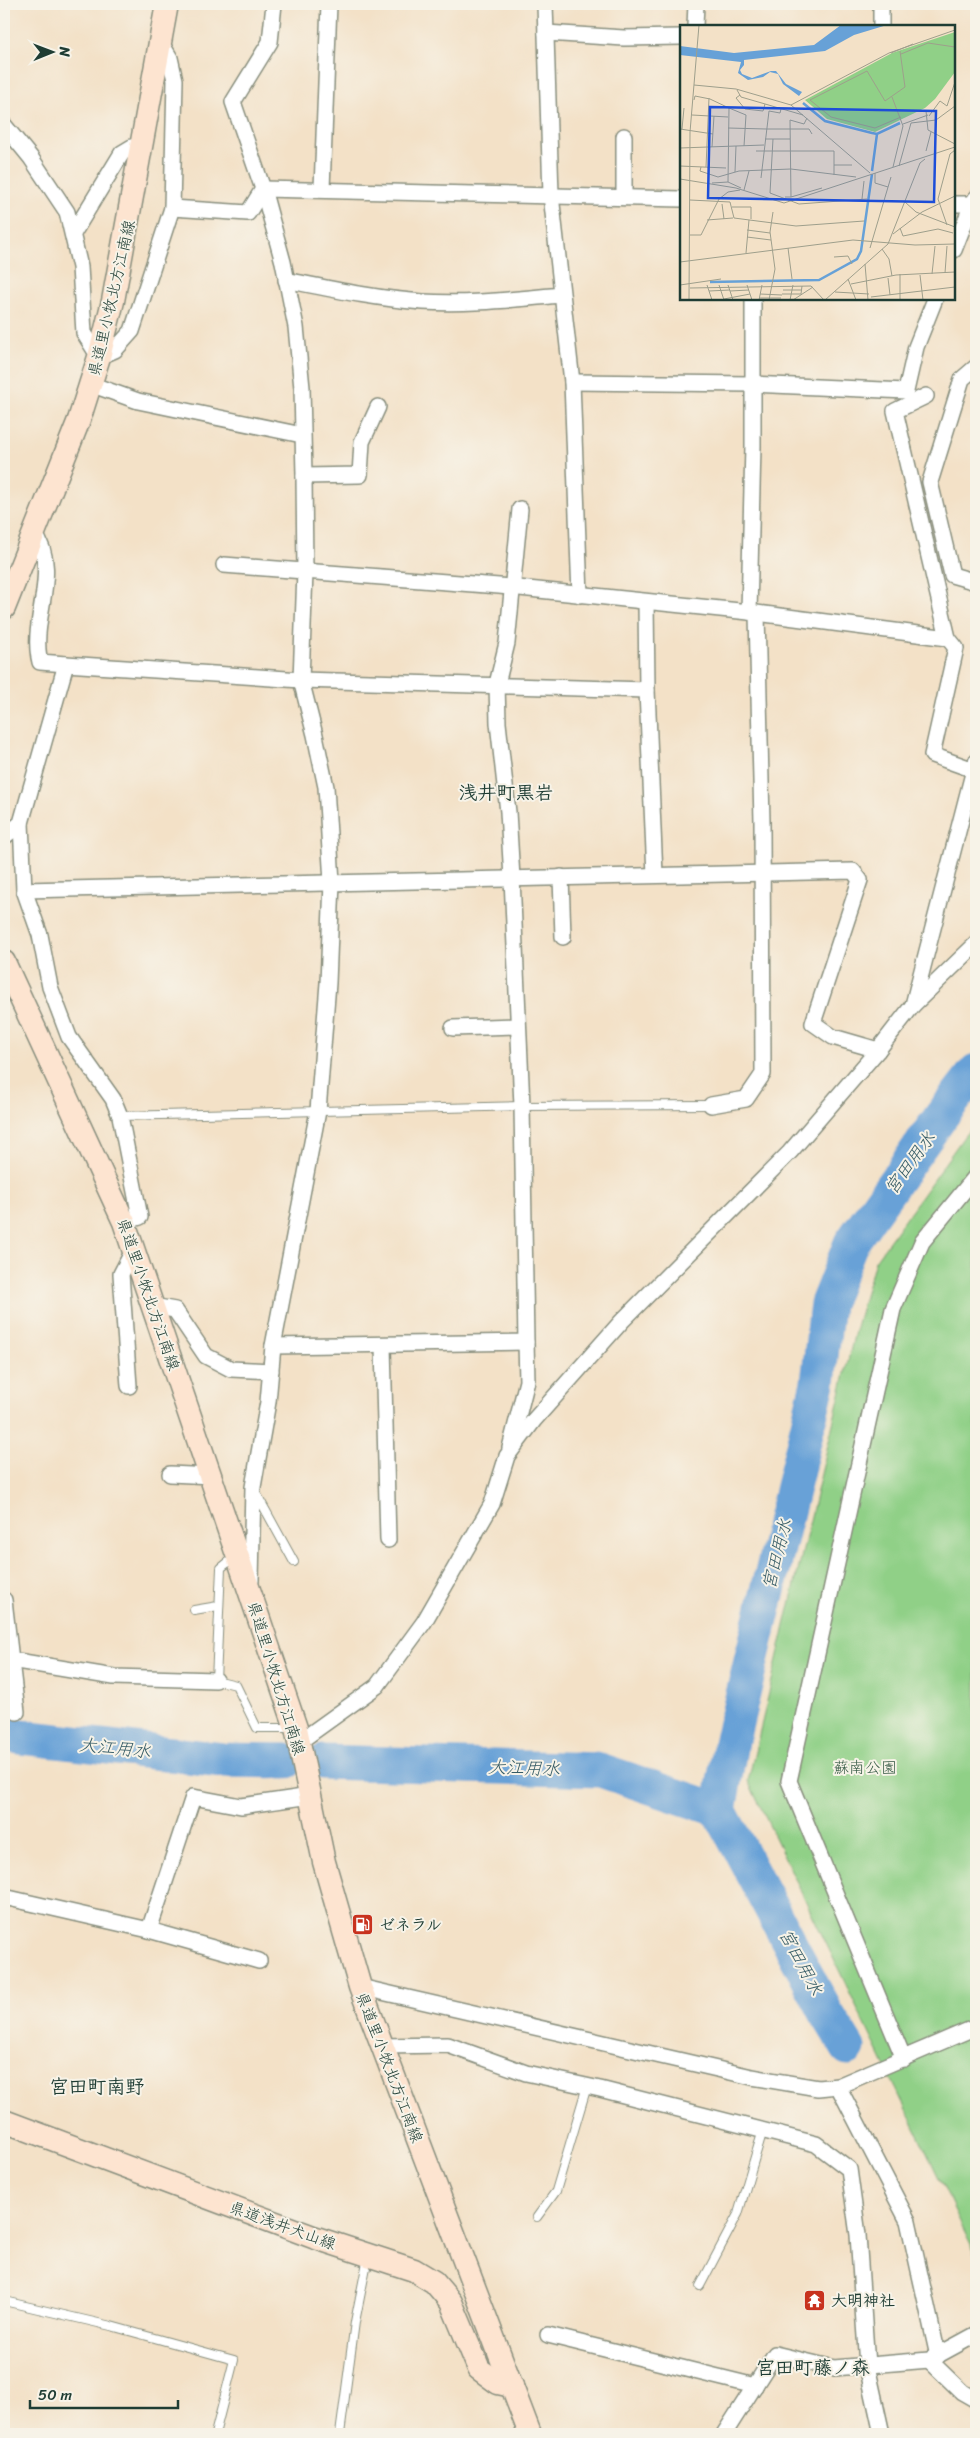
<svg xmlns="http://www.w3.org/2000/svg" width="980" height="2438" viewBox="0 0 980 2438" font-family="Sriracha,'Klee One',sans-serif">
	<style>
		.green { fill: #90d087; stroke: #58865e }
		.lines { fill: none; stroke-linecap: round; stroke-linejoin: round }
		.river { stroke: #67a1d7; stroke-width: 35 }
		.lane-casing { stroke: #898f7e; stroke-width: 10 }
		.street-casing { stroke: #898f7e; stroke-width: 18 }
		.secondary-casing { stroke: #898f7e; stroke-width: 25 }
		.lane { stroke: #fff; stroke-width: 8 }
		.street { stroke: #fff; stroke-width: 15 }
		.secondary { stroke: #fde4d0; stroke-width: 22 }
		.labels { text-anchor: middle; stroke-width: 4; stroke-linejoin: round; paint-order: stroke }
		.street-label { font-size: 16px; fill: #1f3d34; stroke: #f7f3e8 }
		.park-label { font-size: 16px; fill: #365a45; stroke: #f7f3e8 }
		.poi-label { font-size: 16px; font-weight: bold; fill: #1f3d34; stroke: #f7f3e8; text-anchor: start }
		.water-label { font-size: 18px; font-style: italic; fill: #355b65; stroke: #f7f3e8 }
		.quarter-label { font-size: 19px; font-weight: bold; fill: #1f3d34; stroke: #f7f3e8 }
		.inset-river { fill: none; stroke: #67a1d7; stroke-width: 2.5 }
		.inset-road { fill: none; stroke: #9e9f8c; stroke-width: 1 }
		.view { fill: #1d4ed8; fill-opacity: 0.15; stroke: #1d4ed8; stroke-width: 2.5 }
		.inset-edge { fill: none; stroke: #1f3d34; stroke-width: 2.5 }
	</style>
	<rect width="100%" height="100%" fill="#f7f3e8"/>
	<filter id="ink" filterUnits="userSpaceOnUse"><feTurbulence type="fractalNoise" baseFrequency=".02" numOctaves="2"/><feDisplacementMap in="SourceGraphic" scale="10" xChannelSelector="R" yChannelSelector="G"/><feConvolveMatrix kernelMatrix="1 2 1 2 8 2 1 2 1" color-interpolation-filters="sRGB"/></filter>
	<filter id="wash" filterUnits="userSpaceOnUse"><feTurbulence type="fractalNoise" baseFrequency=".0096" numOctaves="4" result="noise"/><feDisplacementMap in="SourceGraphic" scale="20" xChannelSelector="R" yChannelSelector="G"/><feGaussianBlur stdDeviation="1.12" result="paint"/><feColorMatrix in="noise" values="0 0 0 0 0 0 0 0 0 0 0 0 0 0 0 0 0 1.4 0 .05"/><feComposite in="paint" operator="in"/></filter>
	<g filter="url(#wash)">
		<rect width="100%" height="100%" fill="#f3e1c7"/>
		<!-- green -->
		<path class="green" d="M976 1123V2255L748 1781 856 1327 875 1261 965 1135Z"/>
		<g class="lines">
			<!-- river -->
			<g class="river">
				<path d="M4 1735 223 1760 287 1761"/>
				<path d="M323 1762 600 1770 719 1810"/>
				<path d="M848 2048 826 2012 719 1810 730 1748 818 1383 827 1304 851 1243 942 1115 976 1071"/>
			</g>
		</g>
	</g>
	<g filter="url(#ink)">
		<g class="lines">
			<defs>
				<g id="lane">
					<path d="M120 1116 522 1106 711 1105"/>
					<path d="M255 1491 294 1562"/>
					<path d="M236 1556 221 1568 216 1680 236 1685 257 1728H294"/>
					<path d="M194 1610 218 1606"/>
					<path d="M537 2217 556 2191 587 2086"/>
					<path d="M700 2286 738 2214 763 2130"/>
					<path d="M4 2301 111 2326 234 2360 215 2434"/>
					<path d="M340 2434 355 2322 368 2257"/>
				</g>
				<g id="street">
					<path d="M545 4 551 195 572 382 580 595"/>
					<path d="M695 26 696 4"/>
					<path d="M881 26V4"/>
					<path d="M546 33 624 38 681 37"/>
					<path d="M4 125 31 158 67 212 80 267 84 333 99 357 115 350 132 331 172 208 175 80 170 58 160 41"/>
					<path d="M322 189 329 4"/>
					<path d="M624 197V136"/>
					<path d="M954 204H972L976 198"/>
					<path d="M172 208 248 213 263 189 681 199"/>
					<path d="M74 232 122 153 132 147 143 145"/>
					<path d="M954 250 972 204"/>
					<path d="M286 280C331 289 377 299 423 302 469 305 516 299 561 295"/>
					<path d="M976 367 962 379 930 482 952 575 976 582"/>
					<path d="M572 382 751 384 906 391 916 347 935 299"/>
					<path d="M90 384 138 401 302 435"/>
					<path d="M926 396 895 411 948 638"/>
					<path d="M304 476 360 475 362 442 378 407"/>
					<path d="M34 533C62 571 29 620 40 662L66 664"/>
					<path d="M224 565 499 586 749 612 948 638 956 648 932 755 974 770"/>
					<path d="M646 602 647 690 655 875"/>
					<path d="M749 612 753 446V299"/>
					<path d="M21 823 24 890 853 871 860 880 813 1023 833 1037 878 1050"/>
					<path d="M4 837 21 823 66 664 301 680 647 690"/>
					<path d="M561 877 563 937"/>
					<path d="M24 890 40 935 50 987 69 1037 113 1099 120 1116 140 1217 124 1222"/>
					<path d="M913 1005 976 762"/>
					<path d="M453 1028 518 1026"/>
					<path d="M711 1105 746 1099 763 1074 762 822 757 614"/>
					<path d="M153 1306 175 1310 206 1356 231 1369 271 1371"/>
					<path d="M273 1346 526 1342 522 1106 512 878 508 812 498 723 497 684 507 643 520 509"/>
					<path d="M383 1346 388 1540"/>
					<path d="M129 1386 121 1274 134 1249"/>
					<path d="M510 1448 527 1381 526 1342"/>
					<path d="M170 1474 211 1476"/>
					<path d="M251 1581 253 1487 268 1402 273 1346 318 1111 328 983 332 882 326 787 315 735 301 680 305 572 304 476 302 388 296 327 283 262 263 189 233 102 270 42 274 4"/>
					<path d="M4 1600 17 1712"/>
					<path d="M11 1660 114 1677 216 1680"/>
					<path d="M299 1742 377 1686 424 1622 492 1504 507 1456 534 1420 622 1321 790 1152 878 1050 913 1005 976 944"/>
					<path d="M4 1897 149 1930 259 1961"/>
					<path d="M149 1930 193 1797 241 1806 310 1796"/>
					<path d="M360 1987 752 2077 818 2088 838 2086 976 2027"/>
					<path d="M382 2046 448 2045 526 2073 600 2089 816 2144 849 2169 858 2235 867 2366 882 2434"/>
					<path d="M904 2059 789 1781 893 1309 922 1242 976 1176"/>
					<path d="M838 2086 908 2221 938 2356"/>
					<path d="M548 2335 755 2386"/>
					<path d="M929 2360 962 2392 976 2400"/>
					<path d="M724 2434 775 2354 834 2368 929 2360 975 2335"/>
				</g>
				<g id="secondary">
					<path d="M4 608 79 420 99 357 113 301 167 4"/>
					<path d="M4 962 124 1222 296 1728 324 1862 360 1987 530 2434"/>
					<path d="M4 2121 313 2237 414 2270 434 2282 451 2302 479 2369 498 2383 512 2386"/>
				</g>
			</defs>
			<!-- lane casing -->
			<use href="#lane" class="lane-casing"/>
			<!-- street casing -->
			<use href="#street" class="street-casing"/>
			<!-- secondary casing -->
			<use href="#secondary" class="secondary-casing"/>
			<!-- lane -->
			<use href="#lane" class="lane"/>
			<!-- street -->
			<use href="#street" class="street"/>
			<!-- secondary -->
			<use href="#secondary" class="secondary"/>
		</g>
	</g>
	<!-- icons -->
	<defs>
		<symbol id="fuel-square" viewBox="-11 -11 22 22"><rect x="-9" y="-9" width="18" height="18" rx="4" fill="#c8321e" stroke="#f7f3e8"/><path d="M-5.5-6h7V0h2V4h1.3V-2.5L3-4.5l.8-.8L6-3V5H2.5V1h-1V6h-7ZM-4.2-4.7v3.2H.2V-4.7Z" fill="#fff"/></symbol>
		<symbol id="temple-square" viewBox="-11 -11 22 22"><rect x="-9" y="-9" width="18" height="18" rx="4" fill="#c8321e" stroke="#f7f3e8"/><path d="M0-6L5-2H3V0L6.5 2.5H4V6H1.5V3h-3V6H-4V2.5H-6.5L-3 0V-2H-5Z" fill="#fff"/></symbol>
	</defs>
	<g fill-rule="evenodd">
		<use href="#fuel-square" x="350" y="1912" width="25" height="25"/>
		<use href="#temple-square" x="802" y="2288" width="25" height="25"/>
	</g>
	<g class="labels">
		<!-- street labels -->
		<g class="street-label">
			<text transform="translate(111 298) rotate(-77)" y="6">県道里小牧北方江南線</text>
			<text transform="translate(149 1294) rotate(71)" y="6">県道里小牧北方江南線</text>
			<text transform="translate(277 1678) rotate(73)" y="6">県道里小牧北方江南線</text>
			<text transform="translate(390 2067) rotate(69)" y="6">県道里小牧北方江南線</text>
			<text transform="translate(283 2225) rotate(20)" y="6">県道浅井犬山線</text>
		</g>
		<!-- park labels -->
		<g class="park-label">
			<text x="865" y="1773">蘇南公園</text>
		</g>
		<!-- poi labels -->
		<g class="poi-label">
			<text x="379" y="1930">ゼネラル</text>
			<text x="831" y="2306">大明神社</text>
		</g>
		<!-- water labels -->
		<g class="water-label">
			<text transform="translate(910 1163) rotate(-54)" y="6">宮田用水</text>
			<text transform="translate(777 1554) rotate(-76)" y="6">宮田用水</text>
			<text transform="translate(115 1748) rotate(6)" y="6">大江用水</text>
			<text transform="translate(524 1768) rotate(2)" y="6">大江用水</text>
			<text transform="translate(801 1962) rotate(62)" y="6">宮田用水</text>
		</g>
		<!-- quarter labels -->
		<g class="quarter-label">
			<text x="506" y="799">浅井町黒岩</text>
			<text x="97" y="2093">宮田町南野</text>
			<text x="813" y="2374">宮田町藤ノ森</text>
		</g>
	</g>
	<!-- overview -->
	<g transform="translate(680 25)">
		<rect width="275" height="275" fill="#f3e1c7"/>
		<path d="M275 7V47L255 74 245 83 195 107 147 94 125 75 212 28Z" fill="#90d087"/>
		<path d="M161 0H207L174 10 145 26 64 35V40L60 45 62 49 72 53 91 46H96L106 59 122 67 119 71 103 59 98 49 90 47 83 52 68 55 58 48 61 37 0 30V21L54 28 134 20Z" fill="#67a1d7"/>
		<path class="inset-river" d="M123 78 145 96 192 108 197 109 220 98M192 146 197 109M30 257 139 255 177 234 181 226 192 149"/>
		<path class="inset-road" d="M220 26 225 62 205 76 187 46 130 75 151 92 195 103 221 92M211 28 233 19M221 29 248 18 275 22M14 60 56 64 111 80 209 28 275 5M57 65 61 72 123 90M60 70 56 73 65 84 83 86 85 79M212 72 223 101 213 142M14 75 15 71 30 74 49 83 48 157M111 80 190 148M49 83 66 90 64 121M246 86 248 105 275 119M12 90 48 92M249 91 260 76 267 81 275 57M223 99 248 90M48 103 86 104M0 104 33 109M2 104 4 83M86 104H129L132 109M85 114H110M93 114 90 168 119 179 187 174M32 122 34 91M0 123 84 120M76 126H154V150M246 126 251 107M154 140H172M0 141 46 143M219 141 231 98 256 95 275 81M21 142 20 146 38 152 59 146 111 144 176 152M26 142 29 73M55 147 56 121M195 148V158L208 162M81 153 89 86 100 88 101 84M0 154 56 163 104 178 275 122M32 158 48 157 61 163M64 165 69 146M105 172H111L110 95 124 99 127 93M111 172 142 163M182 174 184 156M10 175 50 177 54 193 116 201 184 196M225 177 236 187 275 202M42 179 44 194M52 182H71V194M27 195 53 193M267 200 258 174 270 129 275 125M220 203 223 211 258 204 273 208M67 205 90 208M213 209 242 187 275 171M10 210H21L39 174 48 167 60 165M67 212 91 215M108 223 112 254M190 223 211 152M202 224 209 234 212 251M66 228 69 195M154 232 168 231 172 239M0 237 173 215 235 220 275 219M185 239 188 275M265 248 267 221M252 249 255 221M240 250 243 275M208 253 210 270M168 254 176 275M171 259 216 250 275 247M0 260 41 254M27 260 32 275M39 260 44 275M48 260 53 275M67 260 72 275M10 263 131 261 144 275M103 265H121M29 266 50 265M50 266 69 265M155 267 189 269M80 269 102 270M102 269H121L122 261M191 272 275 262M79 273H101M44 274 70 269M9 275 10 107 19 0M79 275 82 260M89 275 95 244 90 207 93 187M110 275 113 260M113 275 133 262M145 275 208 219 240 138 245 134M220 275V249"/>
		<path class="view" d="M30 82 256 86 254 177 28 173Z"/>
		<rect width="275" height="275" class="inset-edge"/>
	</g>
	<!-- margin -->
	<rect width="980" height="2438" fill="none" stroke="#f7f3e8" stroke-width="20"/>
	<!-- north arrow -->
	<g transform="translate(52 52) rotate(89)" stroke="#f7f3e8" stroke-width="4" paint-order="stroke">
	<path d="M0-4L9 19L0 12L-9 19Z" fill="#1f3d34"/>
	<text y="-8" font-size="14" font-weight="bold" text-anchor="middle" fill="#1f3d34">N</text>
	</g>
	<!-- scale -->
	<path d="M30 2400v8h148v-8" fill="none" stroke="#1f3d34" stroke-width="2.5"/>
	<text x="38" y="2400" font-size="15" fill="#1f3d34" stroke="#f7f3e8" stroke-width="4" paint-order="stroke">50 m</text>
</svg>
